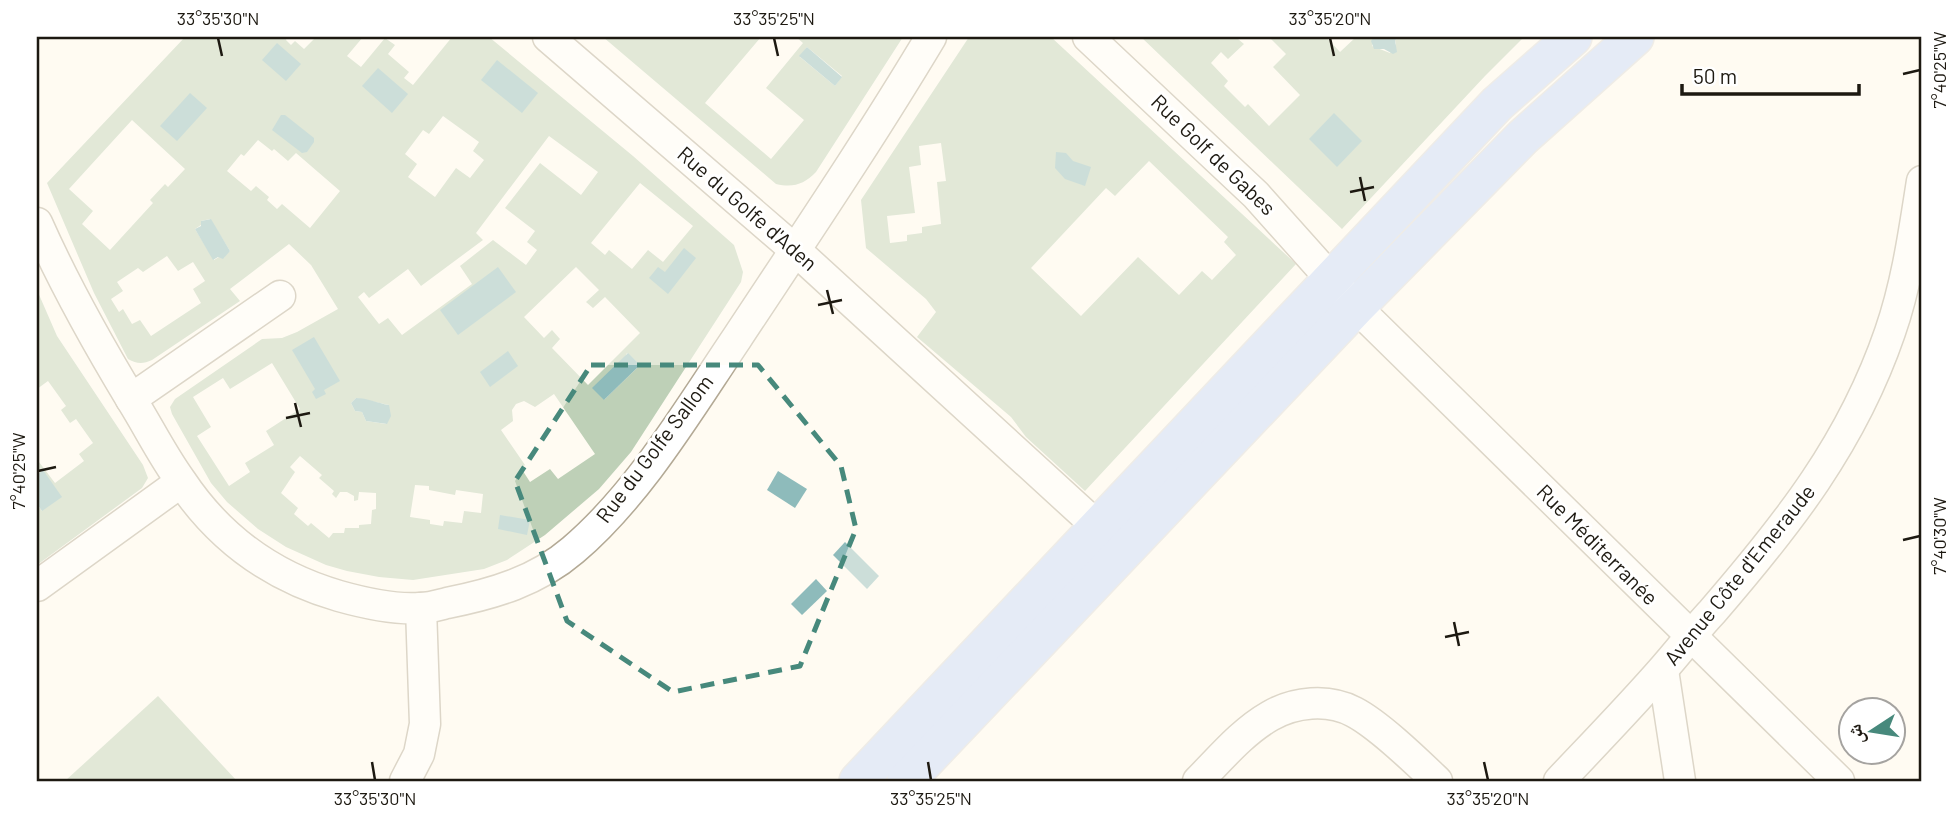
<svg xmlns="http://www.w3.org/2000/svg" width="1959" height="818" viewBox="0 0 1959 818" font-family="Barlow,'Noto Naskh Arabic',sans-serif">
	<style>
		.green { fill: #bed0b7; fill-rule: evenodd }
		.water { fill: #8ebbbb }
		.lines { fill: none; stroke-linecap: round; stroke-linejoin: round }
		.minor-casing { stroke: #b3a995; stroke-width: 33 }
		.major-casing { stroke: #dbdad9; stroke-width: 40 }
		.minor { stroke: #fff; stroke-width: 30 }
		.major { stroke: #c5d7fa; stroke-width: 37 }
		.marked { fill: none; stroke: #47897c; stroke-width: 5; stroke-dasharray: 14 9; stroke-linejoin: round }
		.ticks { fill: none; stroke: #1d1911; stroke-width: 2.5 }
		.labels { text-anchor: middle; stroke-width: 6; stroke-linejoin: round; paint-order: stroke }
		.street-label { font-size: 21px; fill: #1d1911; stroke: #fff }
		.neatline { fill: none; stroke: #1d1911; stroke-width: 2.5 }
		.ticks-label { font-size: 18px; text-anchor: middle; fill: #1d1911 }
	</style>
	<rect width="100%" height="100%" fill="#fffbf2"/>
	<!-- green -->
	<g class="green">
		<path d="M185 37H287L286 40 291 45 295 41 304 49 316 37H363L347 56 361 67 385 38 395 45 388 54 409 72 404 78 413 85 452 37H489L633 156 734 245 743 272 741 282 631 452 599 489 545 535 507 560 484 569 413 580 379 577 347 571 326 565 286 547 258 529 227 502 211 483 172 414 170 407 175 399 262 339 282 338 297 332 338 309 311 265 289 244 230 289 240 301 152 360C143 364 137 364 128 359L94 293 47 183ZM443 116 479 142 473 151 484 160 470 178 456 168 435 197 408 177 417 164 405 154 423 130 429 134ZM132 120 185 169 168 187 165 184 150 200 153 203 110 250 82 224 93 211 69 189ZM549 136 598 172 581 195 540 163 505 208 535 231 527 242 537 250 526 265 493 240 460 266 472 284 402 335 388 318 379 324 358 297 364 292 369 298 408 269 421 286 483 240 476 233ZM258 140 272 151 274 149 288 161 296 153 340 191 310 228 282 204 277 209 267 200 269 197 256 186 251 191 227 171 241 154 244 156ZM640 183 693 226 663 262 648 250 632 269 609 250 605 255 591 243ZM210 219 230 251 225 254 224 258 219 257 214 260 195 229 201 225V221ZM167 256 178 271 193 262 205 281 193 289 201 303 151 336 140 320 132 324 123 309 119 312 111 299 123 291 117 282 138 268 143 272ZM576 267 599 290 586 302 593 308 605 297 640 333 588 385 552 348 560 339 552 330 544 338 524 317ZM627 353 640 365 604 400ZM272 363 300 409 266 431 274 445 245 463 250 472 229 486 197 436 211 427 193 397 223 378 230 389ZM554 394 595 454 558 479 550 469 530 482 521 468 525 465 501 430 513 421 512 410 516 404 524 401 535 407ZM356 398 389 405 386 424 366 421 362 412 355 411 351 403ZM300 456 322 475 319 478 334 491 332 494 336 498 340 492H347L354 496V501L358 500 359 492 376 493V509L372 510 371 524 359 525V528H345L344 533H333L329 538 311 523 308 526 294 514 298 508 281 493 295 472 290 467ZM415 485 429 486V490L455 495 456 490 483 494 481 513 464 511 462 523 444 521 443 526 430 524V520L410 517Z"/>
		<path d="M603 37H761L705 103 771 159 804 120 766 88 803 43 796 37H903L816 172C804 184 794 188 776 184ZM807 47 842 76 835 86 800 57Z"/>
		<path d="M969 37H1051L1296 264 1085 491 1026 437 1011 417 917 337 936 312 926 299 866 248 861 200ZM941 143 946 181 937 182 941 224 922 227V233L907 235V241L890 243 887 216 915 213 909 167 921 165 919 146ZM1149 161 1228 237 1224 242 1236 255 1212 280 1202 271 1179 295 1138 257 1081 316 1031 268 1106 188 1115 196Z"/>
		<path d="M1141 37H1239L1238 39 1244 44 1228 59 1221 52 1211 63 1228 81 1224 86 1245 107 1248 104 1269 126 1300 95 1273 67 1286 54 1269 37H1326L1340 52 1356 37H1374L1372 46 1390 53 1396 44 1395 40 1402 37H1524L1485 76 1342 229Z"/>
		<path d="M37 290 57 336 143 465 148 478 142 488 37 565V504L42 511 43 470 37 475V464L39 462 55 483 84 461 79 454 93 443 76 419 70 423 61 410 66 406 48 381 37 389Z"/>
		<path d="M158 696 237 781H65Z"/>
	</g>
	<!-- water -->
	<g class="water">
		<path d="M1374 37H1402L1395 40 1397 52 1393 54 1384 49H1374L1371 41Z"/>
		<path d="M277 43 301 64 286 81 262 60Z"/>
		<path d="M807 47 842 77 835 86 799 56Z"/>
		<path d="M497 60 538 93 522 113 481 80Z"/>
		<path d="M378 68 408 94 392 113 362 86Z"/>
		<path d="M190 93 207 108 177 141 160 126Z"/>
		<path d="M1334 113 1362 141 1337 167 1309 139Z"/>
		<path d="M281 115H285L314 138V142L307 152 302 153 272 130Z"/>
		<path d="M1056 152 1066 153 1073 161 1091 167 1085 186 1065 179 1055 168Z"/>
		<path d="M211 219 230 251 223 259 218 257 213 260 195 229 201 226V221Z"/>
		<path d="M684 248 696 258 668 294 649 278 658 267 665 272Z"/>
		<path d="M498 267 516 292 458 335 440 310Z"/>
		<path d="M314 337 340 381 324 390 326 394 316 399 312 392 315 389 292 350Z"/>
		<path d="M508 351 518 366 490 387 480 372Z"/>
		<path d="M628 353 640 365 604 400 592 388Z"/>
		<path d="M356 398C367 398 377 403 389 405L391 416 387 424 366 421 362 412 355 411 351 403Z"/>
		<path d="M43 470 62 497 42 511 37 504V475Z"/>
		<path d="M778 471 807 489 795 508 767 490Z"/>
		<path d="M500 515 530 520 527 535 498 529Z"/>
		<path d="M845 542 879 576 867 589 833 555Z"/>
		<path d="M816 579 827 591 802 615 791 604Z"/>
	</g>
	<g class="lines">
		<defs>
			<g id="minor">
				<path d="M548 37 794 249 1098 527"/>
				<path d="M1088 37 1256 195 1356 307 1839 781"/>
				<path d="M37 223C64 284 96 341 131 399 148 426 162 455 181 481 219 538 273 577 339 596 364 603 394 610 420 608 429 608 439 605 447 603 493 594 537 581 573 550 639 494 689 409 737 338 803 238 870 139 931 37"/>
				<path d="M131 399 280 296"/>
				<path d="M37 586 181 482"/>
				<path d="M1663 670 1680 781"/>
				<path d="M405 781 419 754 425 724 421 608"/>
				<path d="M1198 781C1220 759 1242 732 1270 716 1294 702 1328 698 1354 712 1379 725 1416 761 1437 781"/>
				<path d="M1559 781C1594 744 1630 707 1664 668 1680 650 1695 630 1712 612 1788 524 1852 443 1890 332 1907 283 1914 232 1922 181"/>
			</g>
			<g id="major">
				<path d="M858 781 1497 104 1573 37"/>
				<path d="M906 781 1356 307 1523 137 1635 37"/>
			</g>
		</defs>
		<!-- minor casing -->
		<use href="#minor" class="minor-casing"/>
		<!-- major casing -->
		<use href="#major" class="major-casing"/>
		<!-- minor -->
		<use href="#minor" class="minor"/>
		<!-- major -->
		<use href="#major" class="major"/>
	</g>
	<!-- marked area -->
	<path d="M0 0H1959V818H0ZM591 365H758L841 466 856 529 800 666 673 692 567 621 515 481Z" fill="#fffbf2" fill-opacity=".55" fill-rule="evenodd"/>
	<path class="marked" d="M591 365H758L841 466 856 529 800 666 673 692 567 621 515 481Z"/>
	<!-- ticks -->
	<path class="ticks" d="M218 38 222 56M774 38 778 56M1330 38 1334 56M1903 74 1920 70M1360 177 1365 201M1350 192 1374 187M827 290 833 314M818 305 842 300M295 403 301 427M286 418 310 413M38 471 56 467M1903 540 1920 536M1454 622 1459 646M1445 637 1469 632M372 762 375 780M928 762 931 780M1484 762 1488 780"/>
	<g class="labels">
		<!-- street labels -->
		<g class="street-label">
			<text transform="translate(1213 155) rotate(44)" y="7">Rue Golf de Gabes</text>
			<text transform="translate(747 209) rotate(41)" y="7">Rue du Golfe d'Aden</text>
			<text transform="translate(655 449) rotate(-53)" y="7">Rue du Golfe Sallom</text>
			<text transform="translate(1597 545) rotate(45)" y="7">Rue Méditerranée</text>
			<text transform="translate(1740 575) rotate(-51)" y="7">Avenue Côte d'Emeraude</text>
		</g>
	</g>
	<!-- border -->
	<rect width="1959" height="818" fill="none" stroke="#ffffff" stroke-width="77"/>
	<!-- north arrow -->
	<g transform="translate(1872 731) rotate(258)"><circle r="33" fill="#ffffff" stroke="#a5a3a0" stroke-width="2"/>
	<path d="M0-5L12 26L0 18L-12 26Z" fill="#47897c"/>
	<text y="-10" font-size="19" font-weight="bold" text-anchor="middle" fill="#1d1911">ش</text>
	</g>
	<!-- scale -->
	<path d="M1682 84v10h177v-10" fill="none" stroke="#1d1911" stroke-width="3.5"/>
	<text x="1693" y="84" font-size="21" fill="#1d1911" stroke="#ffffff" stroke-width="5" paint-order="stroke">50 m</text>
	<rect x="38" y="38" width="1882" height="742" class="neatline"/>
	<g class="ticks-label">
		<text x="218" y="25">33°35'30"N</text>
		<text x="774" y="25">33°35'25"N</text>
		<text x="1330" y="25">33°35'20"N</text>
		<text transform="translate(1940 70) rotate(-90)" y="6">7°40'25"W</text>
		<text transform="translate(19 471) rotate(-90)" y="6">7°40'25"W</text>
		<text transform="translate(1940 536) rotate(-90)" y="6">7°40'30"W</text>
		<text x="375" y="805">33°35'30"N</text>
		<text x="931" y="805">33°35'25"N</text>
		<text x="1488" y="805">33°35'20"N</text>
	</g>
</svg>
